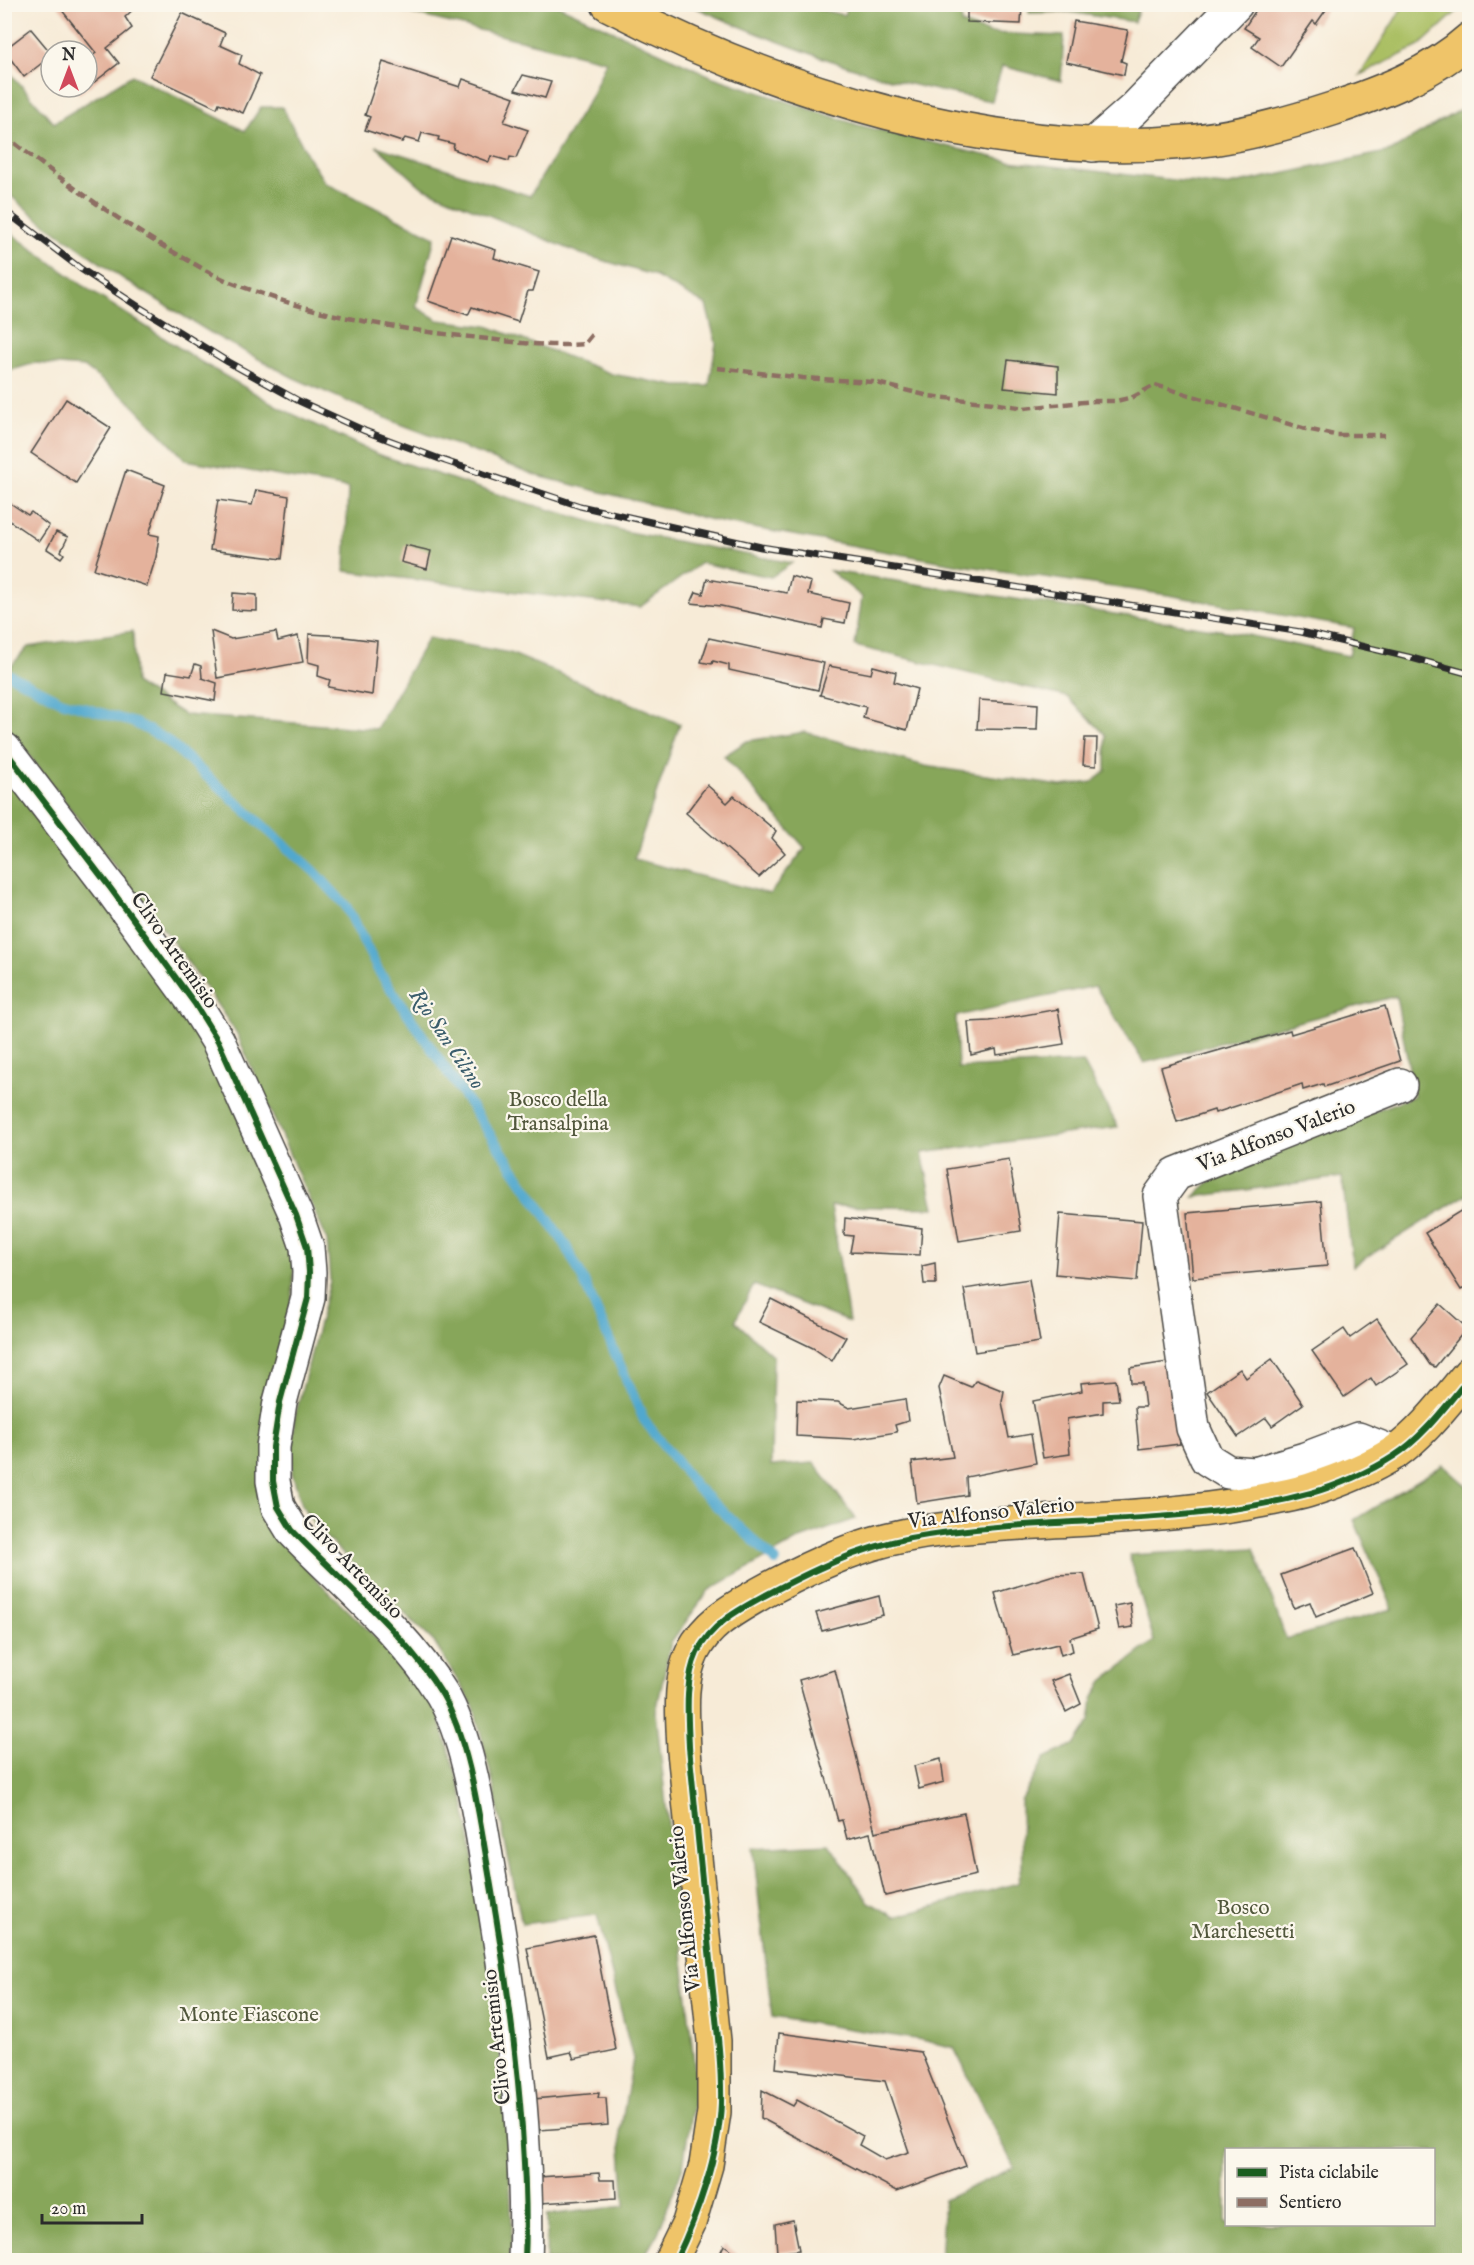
<svg xmlns="http://www.w3.org/2000/svg" width="1474" height="2265" viewBox="0 0 1474 2265" font-family="'IM FELL English',serif">
	<style>
		.green { fill: #aabf64; stroke: #6a7548; stroke-width: 1.5 }
		.forest { fill: #87a65a; stroke: #596842; stroke-width: 1.5; fill-rule: evenodd }
		.lines { fill: none; stroke-linecap: round; stroke-linejoin: round }
		.stream { stroke: #51a8ce; stroke-width: 10 }
		.building { fill: #e4b29c }
		.minor-casing { stroke: #4a4845; stroke-width: 36 }
		.major-casing { stroke: #4a4845; stroke-width: 36 }
		.minor { stroke: #fff; stroke-width: 33 }
		.major { stroke: #efc469; stroke-width: 33 }
		.rail-casing { stroke: #2b2b2b; stroke-width: 7 }
		.rail { stroke: #fbf7ec; stroke-width: 4.5; stroke-dasharray: 14; stroke-linecap: butt }
		.quiet { stroke: #8d6e63; stroke-width: 4.5; stroke-dasharray: 9 4.5; stroke-linecap: butt }
		.cycleway-casing { stroke: #fbf7ec; stroke-width: 10 }
		.cycleway { stroke: #1b5e20; stroke-width: 6 }
		.labels { text-anchor: middle; stroke-width: 4.5; stroke-linejoin: round; paint-order: stroke }
		.street-label { font-size: 21px; fill: #2b2b2b; stroke: #fbf7ec }
		.park-label { font-size: 21px; fill: #51573c; stroke: #fbf7ec }
		.water-label { font-size: 22px; font-style: italic; fill: #3a5d6c; stroke: #fbf7ec }
	</style>
	<rect width="100%" height="100%" fill="#fbf7ec"/>
	<filter id="ink" filterUnits="userSpaceOnUse"><feTurbulence type="fractalNoise" baseFrequency=".0167" numOctaves="2"/><feDisplacementMap in="SourceGraphic" scale="12" xChannelSelector="R" yChannelSelector="G"/><feConvolveMatrix kernelMatrix="1 2 1 2 8 2 1 2 1" color-interpolation-filters="sRGB"/></filter>
	<filter id="wash" filterUnits="userSpaceOnUse"><feTurbulence type="fractalNoise" baseFrequency=".008" numOctaves="4" result="noise"/><feDisplacementMap in="SourceGraphic" scale="24" xChannelSelector="R" yChannelSelector="G"/><feGaussianBlur stdDeviation="1.35" result="paint"/><feColorMatrix in="noise" values="0 0 0 0 0 0 0 0 0 0 0 0 0 0 0 0 0 1.4 0 .05"/><feComposite in="paint" operator="in"/></filter>
	<g filter="url(#wash)">
		<rect width="100%" height="100%" fill="#f7ebd7"/>
		<!-- green -->
		<path class="green" d="M1404 5H1464L1419 46 1360 75Z"/>
		<!-- forest -->
		<g class="forest">
			<path d="M377 5H557L713 77 858 125 1009 161 1224 186 1391 151 1469 104V1193L1353 1266 1342 1177 1194 1197 1226 1166 1414 1096 1396 996 1144 1063 1095 986 956 1016 958 1068 1083 1062 1118 1127 922 1153 934 1208 831 1206 849 1322 754 1285 735 1321 773 1356 771 1466 814 1463 856 1519 800 1539 709 1590 671 1642 656 1712 696 2081 683 2166 658 2233 642 2260H546L547 2215 625 2206 620 2133 633 2059 597 1915 522 1924 492 1779 474 1707 434 1642 317 1529 302 1505 292 1473 294 1420 330 1281 327 1240 236 1032 183 955 5 724V673L28 647 133 631 135 683 185 715 376 729 428 638 510 653 680 724 634 859 770 894 805 848 724 756 747 741 805 732 925 766 1061 786 1092 782 1106 771V735L1067 697 855 646 862 597 830 571 1233 632 1349 656 1354 628 1168 595 961 565 720 522 538 476 395 422 294 378 216 336 125 280 37 218 5 191 4 66 54 123 132 75 245 131 261 107H282L309 158 325 183 435 237 416 307 438 320 487 326 612 374 677 386H709L716 343 706 305 653 275 581 254 422 187 376 146 530 196 592 95 606 61Z"/>
			<path d="M690 5H799L844 15 847 5H960L962 24 989 33 1064 36 1061 81 1002 66 992 101C962 95 931 90 902 82 829 63 758 35 690 5Z"/>
			<path d="M1029 5V4L1140 5 1134 22 1068 12 1029 13Z"/>
			<path d="M5 229 92 292 201 362 284 410 377 454 503 496 623 531 792 563 771 577 701 563 640 607 345 571 348 488 186 460 128 400 84 367 35 363 5 372Z"/>
			<path d="M4 773 157 971 214 1058 286 1230 294 1267 278 1537 313 1576 408 1669 437 1711 463 1796 485 1926 507 2109 512 2226 510 2260H5Z"/>
			<path d="M1443 1465 1470 1489 1469 2260H940L944 2200 1014 2167 954 2048 922 2040 772 2017 753 1848 829 1844 869 1902 895 1917 1018 1883 1022 1867 1021 1801 1045 1758 1075 1744 1090 1721 1093 1699 1103 1681 1154 1641 1129 1555 1254 1548 1286 1639 1393 1609 1354 1520ZM1226 2150H1434V2224H1226Z"/>
		</g>
		<g class="lines">
			<!-- stream -->
			<path class="stream" d="M4 672 61 701 135 723 165 739 314 871 346 906 378 970 565 1244 582 1277 644 1420 697 1488 776 1561"/>
		</g>
		<g id="blocks">
			<!-- building -->
			<g class="building">
				<path d="M57 4H139L125 17 132 28 107 48 119 63 79 94 75 87H87V61L96 53Z"/>
				<path d="M967 4H1022L1021 24 967 22Z"/>
				<path d="M1260 4H1330L1316 24 1313 21 1281 67 1252 47 1259 37 1244 28Z"/>
				<path d="M182 13 225 33 220 45 242 55 239 64 260 75 243 113 219 103 217 108 150 76Z"/>
				<path d="M1074 21 1128 30 1121 61 1126 63 1124 75 1066 62Z"/>
				<path d="M31 29 51 53V56L24 77 4 50Z"/>
				<path d="M383 62 460 87 463 79 514 97 504 122 528 130 516 158 510 157 509 161 491 156 489 162 453 149 454 144 438 140 439 137 422 133 419 142 405 138 402 142 365 130 370 117 365 115Z"/>
				<path d="M523 75 551 82 545 98 515 90Z"/>
				<path d="M451 235 496 250 494 258 539 272 533 291H528L518 322 472 307 468 315 428 301Z"/>
				<path d="M1008 360 1058 366V393L1004 388Z"/>
				<path d="M66 399 111 428 76 483 31 453Z"/>
				<path d="M126 470 165 485 149 534 159 536 156 557 147 586 94 569Z"/>
				<path d="M256 490 289 496 282 559 210 550 218 500 252 505Z"/>
				<path d="M10 503 28 515 31 512 49 526 39 541 4 517V511Z"/>
				<path d="M56 532 68 537 61 551 64 554 61 558 47 549Z"/>
				<path d="M405 545 431 551 427 569 401 562Z"/>
				<path d="M791 576 811 582 808 594 849 603 845 623 824 619 822 628 721 606 691 603 696 592 703 594 707 579 787 593Z"/>
				<path d="M233 593 257 595V611L232 610Z"/>
				<path d="M211 631 231 639 276 632 278 641 298 636 303 662 217 678Z"/>
				<path d="M309 634 344 636V637L377 641 372 695 328 687 330 680 318 676 319 665 308 662Z"/>
				<path d="M709 638 824 663 818 690 729 670V665L713 661 712 664 701 662Z"/>
				<path d="M195 664 201 666 202 678 217 683 215 701 164 691 167 672 191 676Z"/>
				<path d="M829 666 871 674 873 666 896 672 894 682 917 689 907 730 863 718 866 707 820 695Z"/>
				<path d="M979 700 1038 704 1037 730 977 729Z"/>
				<path d="M1085 738H1097L1096 766 1083 765Z"/>
				<path d="M707 785 727 803 734 796 776 831 772 838 785 853 759 877 686 813Z"/>
				<path d="M1385 1006 1400 1061 1324 1087 1323 1084 1303 1090 1302 1084 1215 1113 1214 1110 1177 1122 1161 1067 1290 1030 1291 1034Z"/>
				<path d="M1058 1009 1064 1044 997 1055 996 1049 971 1055 968 1022 990 1021Z"/>
				<path d="M1009 1159 1021 1231 959 1241 947 1169Z"/>
				<path d="M1321 1201 1327 1266 1193 1278 1187 1213Z"/>
				<path d="M1470 1205V1285L1461 1290 1425 1233Z"/>
				<path d="M1060 1214 1142 1221 1137 1281 1055 1274Z"/>
				<path d="M845 1218 922 1228 920 1255 850 1252 853 1236 844 1235Z"/>
				<path d="M935 1263 936 1284H924L922 1266Z"/>
				<path d="M1029 1279 1040 1342 975 1352 964 1289Z"/>
				<path d="M771 1299 846 1337 832 1361 813 1348 759 1322Z"/>
				<path d="M1440 1304 1467 1328 1435 1367 1430 1365 1411 1337Z"/>
				<path d="M1377 1319 1408 1364 1376 1386 1371 1378 1344 1397 1312 1351 1344 1329 1350 1338Z"/>
				<path d="M1272 1359 1303 1404 1272 1426 1266 1418 1238 1437 1207 1392 1240 1369 1246 1378Z"/>
				<path d="M1167 1362 1180 1444 1139 1449 1135 1407H1145L1142 1383H1131L1130 1368Z"/>
				<path d="M944 1376 971 1387 976 1380 1004 1391 1002 1402 1009 1438 1031 1434 1036 1463 966 1477 967 1495 917 1503 912 1462 953 1457 939 1388Z"/>
				<path d="M1116 1380 1119 1400 1103 1401V1413L1067 1419 1070 1454 1043 1458 1033 1401 1082 1391 1081 1383Z"/>
				<path d="M905 1399 908 1421 895 1425 897 1432 853 1439 796 1436 797 1400 838 1402 849 1408Z"/>
				<path d="M1355 1548 1373 1593 1316 1617 1310 1602 1294 1608 1281 1575Z"/>
				<path d="M1084 1574 1098 1629 1070 1638 1073 1651 1061 1655 1058 1644 1013 1655 995 1593 1054 1575Z"/>
				<path d="M879 1596 883 1615 822 1631 816 1613Z"/>
				<path d="M1130 1603 1133 1627 1119 1629 1114 1606Z"/>
				<path d="M835 1670 875 1832 964 1813 976 1875 885 1896 870 1833 847 1839 842 1820 838 1821 799 1680Z"/>
				<path d="M1069 1674 1081 1704 1066 1712 1051 1681Z"/>
				<path d="M941 1759 944 1782 919 1789 914 1766Z"/>
				<path d="M594 1935 616 2050 574 2059 571 2052 549 2057 527 1948Z"/>
				<path d="M779 2033 921 2052 966 2166 897 2191 761 2118 762 2090 793 2106 797 2100 863 2136 859 2145 885 2160 909 2152 885 2081 776 2068Z"/>
				<path d="M599 2093 598 2098H606L608 2125 539 2130 534 2099Z"/>
				<path d="M599 2173 600 2180H615L616 2198 541 2203 539 2177Z"/>
				<path d="M793 2220 799 2250 777 2253 775 2224Z"/>
				<path d="M724 2245 746 2260H717Z"/>
			</g>
		</g>
	</g>
	<g filter="url(#ink)">
		<use href="#blocks" fill-opacity="0" stroke="#4a4845" stroke-width="1.5"/>
		<g class="lines">
			<defs>
				<g id="minor">
					<path d="M1093 145 1134 109 1236 4"/>
					<path d="M4 749 111 889 195 1004 218 1041 296 1215 307 1247 309 1272 308 1298 280 1402 273 1447V1481L278 1507 292 1530C341 1581 405 1633 442 1694 469 1740 479 1815 488 1868 503 1955 516 2041 522 2129 525 2173 527 2217 525 2260"/>
					<path d="M1394 1453 1358 1439 1305 1459 1255 1474 1228 1472 1207 1459 1193 1428 1160 1196 1176 1174 1400 1085"/>
				</g>
				<g id="major">
					<path d="M608 4C779 93 992 159 1186 142 1235 138 1286 124 1332 109 1380 93 1431 74 1470 39"/>
					<path d="M671 2260 689 2223 706 2165 714 2112V2041L684 1751C683 1718 678 1681 693 1651 708 1622 734 1609 761 1593 796 1574 832 1556 871 1544 920 1529 973 1526 1023 1523 1099 1518 1174 1516 1249 1503 1269 1499 1290 1496 1310 1490 1338 1481 1369 1469 1394 1453 1422 1434 1448 1399 1470 1373"/>
				</g>
			</defs>
			<!-- minor casing -->
			<use href="#minor" class="minor-casing"/>
			<!-- major casing -->
			<use href="#major" class="major-casing"/>
			<!-- minor -->
			<use href="#minor" class="minor"/>
			<!-- major -->
			<use href="#major" class="major"/>
			<defs>
				<path id="rail" d="M4 210 81 269 139 307 228 362 299 401 365 431 445 461 580 506 761 547 1301 632 1408 657 1470 674"/>
			</defs>
			<!-- rail casing -->
			<use href="#rail" class="rail-casing"/>
			<!-- rail -->
			<use href="#rail" class="rail"/>
			<!-- quiet -->
			<g class="quiet">
				<path d="M4 135C62 180 120 223 184 258 198 266 213 275 228 281 303 312 381 327 462 336 502 340 544 348 584 344L593 333"/>
				<path d="M717 368 803 378 873 382 929 396 993 403 1024 408 1094 401H1116L1133 397 1155 385 1306 429 1335 435H1384"/>
			</g>
			<defs>
				<g id="cycleway">
					<path d="M4 749 111 889 195 1004 218 1041 296 1215 307 1247 309 1272 308 1298 280 1402 273 1447V1481L278 1507 292 1530C341 1581 405 1633 442 1694 469 1740 479 1815 488 1868 503 1955 516 2041 522 2129 525 2173 527 2217 525 2260"/>
					<path d="M676 2260C698 2214 719 2155 721 2103 722 2059 715 2014 711 1971 704 1896 696 1822 689 1747 688 1717 684 1682 697 1653 710 1625 738 1610 764 1596 811 1571 858 1548 910 1538 1043 1514 1180 1529 1311 1493 1337 1486 1371 1471 1394 1456 1424 1437 1447 1404 1470 1377"/>
				</g>
			</defs>
			<!-- cycleway casing -->
			<use href="#cycleway" class="cycleway-casing"/>
			<!-- cycleway -->
			<use href="#cycleway" class="cycleway"/>
		</g>
	</g>
	<g class="labels">
		<!-- street labels -->
		<g class="street-label">
			<text transform="translate(175 950) rotate(55)" y="7">Clivo Artemisio</text>
			<text transform="translate(1276 1135) rotate(-21)" y="7">Via Alfonso Valerio</text>
			<text transform="translate(991 1512) rotate(-6)" y="7">Via Alfonso Valerio</text>
			<text transform="translate(353 1566) rotate(46)" y="7">Clivo Artemisio</text>
			<text transform="translate(684 1909) rotate(-96)" y="7">Via Alfonso Valerio</text>
			<text transform="translate(496 2037) rotate(-96)" y="7">Clivo Artemisio</text>
		</g>
		<!-- park labels -->
		<g class="park-label">
			<text x="558" y="1106">Bosco della<tspan x="558" dy="24">Transalpina</tspan></text>
			<text x="1243" y="1914">Bosco<tspan x="1243" dy="24">Marchesetti</tspan></text>
			<text x="249" y="2021">Monte Fiascone</text>
		</g>
		<!-- water labels -->
		<g class="water-label">
			<text transform="translate(448 1038) rotate(56)" y="8">Rio San Cilino</text>
		</g>
	</g>
	<!-- margin -->
	<rect width="1474" height="2265" fill="none" stroke="#fbf7ec" stroke-width="24"/>
	<!-- legend -->
	<rect x="1225" y="2148" width="210" height="78" fill="#fbf7ec" stroke="#a8a59f" stroke-width="1.5"/>
	<rect x="1237" y="2168" width="30" height="9" fill="#1b5e20" stroke="#a8a59f" stroke-width="1.5"/>
	<text x="1279" y="2178" font-size="18" fill="#2b2b2b">Pista ciclabile</text>
	<rect x="1237" y="2198" width="30" height="9" fill="#8d6e63" stroke="#a8a59f" stroke-width="1.5"/>
	<text x="1279" y="2208" font-size="18" fill="#2b2b2b">Sentiero</text>
	<!-- north arrow -->
	<g transform="translate(69 69)"><circle r="28" fill="#fbf7ec" stroke="#a8a59f" stroke-width="1.5"/>
	<path d="M0-4.5L10 22L0 15L-10 22Z" fill="#d1495b"/>
	<text y="-9" font-size="16" font-weight="bold" text-anchor="middle" fill="#2b2b2b">N</text>
	</g>
	<!-- scale -->
	<path d="M42 2214v9h100v-9" fill="none" stroke="#2b2b2b" stroke-width="3"/>
	<text x="51" y="2214" font-size="18" fill="#2b2b2b" stroke="#fbf7ec" stroke-width="4.5" paint-order="stroke">20 m</text>
</svg>
